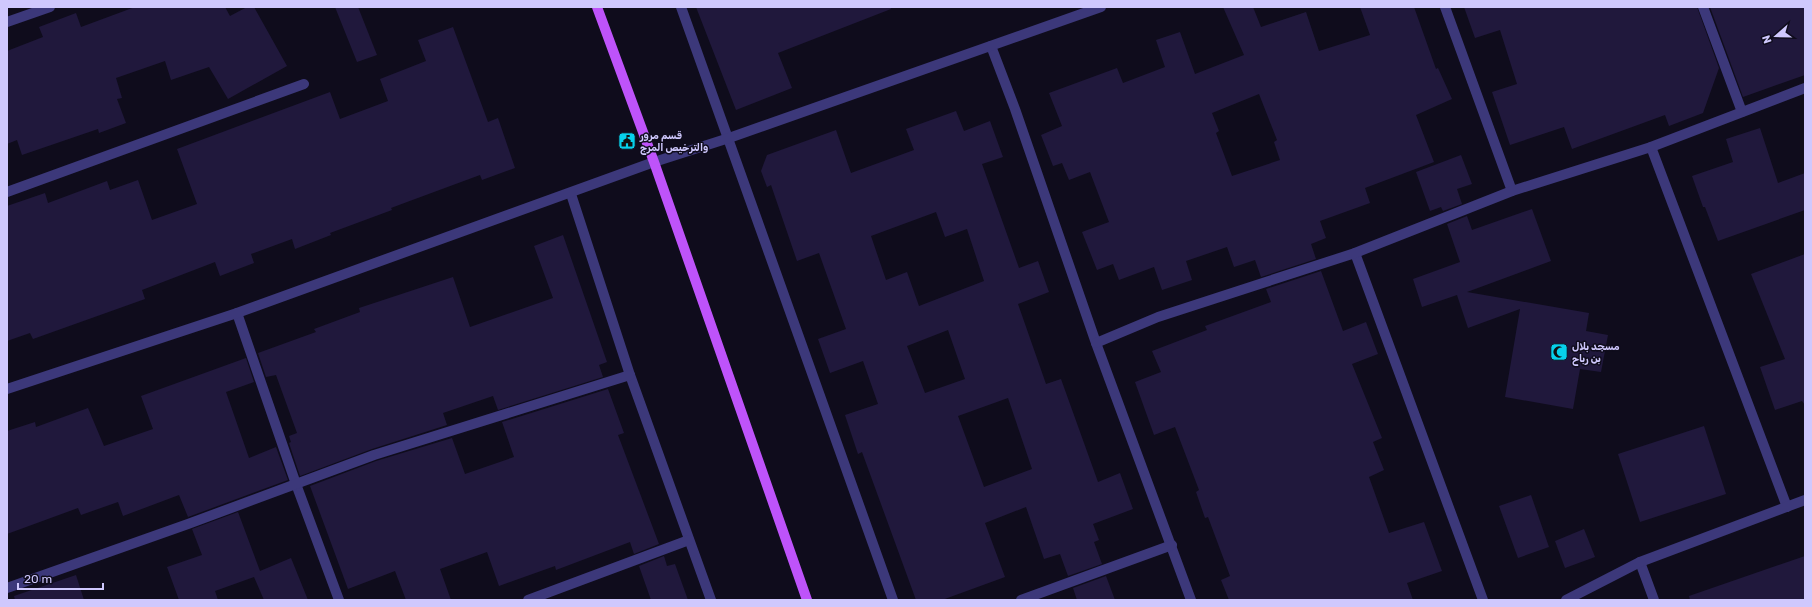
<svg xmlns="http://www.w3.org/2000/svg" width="1812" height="607" viewBox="0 0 1812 607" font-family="Rubik,'Noto Sans Arabic',sans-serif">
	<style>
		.building { fill: #20183c; fill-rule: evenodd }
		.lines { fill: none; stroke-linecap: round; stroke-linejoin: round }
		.minor { stroke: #3c387a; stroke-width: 10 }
		.primary { stroke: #be53fa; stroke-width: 10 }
		.labels { text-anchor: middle; stroke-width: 3; stroke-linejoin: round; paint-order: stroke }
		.poi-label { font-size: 10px; font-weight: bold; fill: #cfc8fd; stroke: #0f0c1c; text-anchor: start }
	</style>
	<rect width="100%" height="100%" fill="#0f0c1c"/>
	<!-- building -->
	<g class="building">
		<path d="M135 7H225L230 16 247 7H254L287 66 228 99 209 67 171 80 165 61 116 78 122 98 117 99 126 123 99 133 98 129 22 155 17 140 7 144V51L43 37 39 27 76 13 81 27Z"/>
		<path d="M335 7H358L377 55 357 62Z"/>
		<path d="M696 7H890L891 9 778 53 792 88 736 110Z"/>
		<path d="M1223 7H1253L1261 27 1306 12 1319 51 1370 35 1360 7H1414L1436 69 1438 68 1452 99 1416 115 1434 162 1365 188 1370 203 1320 221 1326 238 1311 244 1316 259 1261 277 1255 260 1234 267 1227 247 1186 261 1192 280 1162 290 1154 267 1119 280 1113 264 1097 270 1082 232 1109 222 1090 172 1069 180 1062 163 1053 166 1041 135 1062 126 1049 93 1117 68 1123 83 1165 67 1156 40 1180 32 1195 74 1244 55ZM1259 94 1277 140 1274 142 1280 160 1232 176 1216 133 1219 131 1212 113Z"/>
		<path d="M1464 7H1697L1719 68 1703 113 1669 126 1665 115 1572 149 1564 127 1510 145 1492 92 1517 84 1500 30 1475 38Z"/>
		<path d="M1710 7H1805V75L1743 97Z"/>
		<path d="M453 27 488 122 498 118 515 168 482 180 480 175 407 202 391 208 392 210 330 233 331 235 295 249 292 239 251 254 254 263 220 276 215 262 142 290 145 299 33 339 30 333 7 341V206L45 193 48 203 107 181 110 190 138 180 152 220 197 204 177 149 330 92 340 119 388 101 380 79 426 61 418 40Z"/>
		<path d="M956 111 964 131 990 121 1003 157 982 164 1019 268 1038 261 1049 292 1018 304 1046 384 1061 379 1098 482 1120 473 1133 509 1093 524 1099 540 1094 542 1102 564 1068 576 1060 554 1044 559 1026 507 985 523 1005 577 942 600H916L862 452 858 454 845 415 878 404 863 361 830 373 818 339 846 329 819 253 797 261 771 185 767 187 761 171 767 155 836 130 851 173 914 150 906 129ZM936 212 945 237 967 229 984 281 919 306 907 272 886 280 871 236ZM948 330 965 379 925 393 907 346ZM1008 398 1032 469 984 487 958 416Z"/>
		<path d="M1760 128 1778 183 1805 173V210L1718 241 1705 207H1703L1692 176 1733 162 1726 139Z"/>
		<path d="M1461 155 1472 184 1457 189 1462 204 1443 211 1441 207 1430 211 1416 172Z"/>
		<path d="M1532 209 1551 261 1467 292 1589 313 1586 331 1608 335 1601 372 1580 369 1573 409 1505 397 1520 309 1468 328 1457 295 1422 307 1413 279 1460 262 1447 224 1467 216 1472 230Z"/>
		<path d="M563 235 607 362 599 365 603 377 498 410 493 396 443 413 447 425 372 449 300 476 289 443 291 442 289 436 297 433 276 375 266 377 258 353 316 332 314 329 360 312 359 308 453 277 470 327 553 298 534 246Z"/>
		<path d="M1805 254V405L1802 401 1775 410 1760 367 1785 359 1751 274Z"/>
		<path d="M1321 271 1343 331 1366 322 1378 354 1352 364 1382 438 1373 442 1384 470 1369 477 1389 533 1424 522 1442 571 1407 583 1413 600H1229L1221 580 1230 576 1208 517 1205 518 1196 492 1199 490 1175 427 1154 435 1135 382 1161 372 1152 351 1207 330 1205 326 1271 302 1266 289Z"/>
		<path d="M246 358 254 382 226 392 249 458 276 447 288 480 188 517 179 495 123 516 118 502 81 515 78 508 7 534V431L35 422 36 427 88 408 104 446 153 429 141 396Z"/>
		<path d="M608 389 624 433 618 435 659 544 634 554 630 542 556 570 555 566 499 586 487 552 440 569 451 600H406L395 571 348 589 310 486 376 461 452 438 465 474 514 457 502 422Z"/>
		<path d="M1704 426 1726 494 1640 522 1618 454Z"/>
		<path d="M1531 495 1549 547 1518 558 1499 506Z"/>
		<path d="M238 512 260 571 291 558 308 600H264L254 577 215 591 218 600H179L167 567 202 555 192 529Z"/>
		<path d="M1584 529 1595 557 1565 568 1555 541Z"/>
		<path d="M664 556 667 566 675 564 688 600H651L639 566Z"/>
		<path d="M1805 556V600H1690L1689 596Z"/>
		<path d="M76 575 84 600H15L14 596Z"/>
		<path d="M1106 576 1115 600H1077L1073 588Z"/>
	</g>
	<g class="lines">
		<!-- minor -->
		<g class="minor">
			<path d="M681 7 893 600"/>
			<path d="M1445 7 1512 191"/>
			<path d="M1703 7 1742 112"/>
			<path d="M7 22 50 7"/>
			<path d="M991 46 1015 109 1096 343 1191 600"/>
			<path d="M1651 147 1787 507"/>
			<path d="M7 192 304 84"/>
			<path d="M571 194 630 375 711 600"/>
			<path d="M1355 253 1483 600"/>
			<path d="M237 313 296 484 339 600"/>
			<path d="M1096 343 1158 317 1355 253 1512 191 1651 147 1805 88"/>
			<path d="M7 389 237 313 654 162 729 138 1101 7"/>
			<path d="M1640 562 1654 600"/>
			<path d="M7 588 188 524 374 455 630 375"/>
			<path d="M528 600 689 540"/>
			<path d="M1021 600 1172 545"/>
			<path d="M1566 600 1640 562 1805 500"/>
		</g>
		<!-- primary -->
		<path class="primary" d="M597 7 654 162 807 600"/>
	</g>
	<!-- icons -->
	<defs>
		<symbol id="civic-square" viewBox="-11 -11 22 22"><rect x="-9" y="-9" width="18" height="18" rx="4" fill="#07d1eb" stroke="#0f0c1c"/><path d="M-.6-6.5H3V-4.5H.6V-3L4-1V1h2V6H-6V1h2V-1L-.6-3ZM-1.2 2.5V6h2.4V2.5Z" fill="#111"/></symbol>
		<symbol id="mosque-square" viewBox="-11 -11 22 22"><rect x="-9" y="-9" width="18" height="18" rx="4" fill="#07d1eb" stroke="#0f0c1c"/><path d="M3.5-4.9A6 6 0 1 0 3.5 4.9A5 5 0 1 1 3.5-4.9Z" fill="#111"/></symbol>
	</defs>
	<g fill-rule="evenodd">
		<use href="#civic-square" x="617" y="131" width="20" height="20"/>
		<use href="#mosque-square" x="1549" y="342" width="20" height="20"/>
	</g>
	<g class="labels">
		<!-- poi labels -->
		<g class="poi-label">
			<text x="640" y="139">قسم مرور<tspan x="640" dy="12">والترخيص المرج</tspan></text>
			<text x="1572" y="350">مسجد بلال<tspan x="1572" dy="12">بن رباح</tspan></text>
		</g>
	</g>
	<!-- border -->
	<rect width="1812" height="607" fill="none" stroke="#cfc8fd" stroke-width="16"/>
	<!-- north arrow -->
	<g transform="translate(1776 36) rotate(250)" stroke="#0f0c1c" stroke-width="3" paint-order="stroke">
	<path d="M0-3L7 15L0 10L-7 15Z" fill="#cfc8fd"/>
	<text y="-6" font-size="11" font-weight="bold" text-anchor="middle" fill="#cfc8fd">N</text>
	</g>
	<!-- scale -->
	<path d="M18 583v6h85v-6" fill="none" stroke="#cfc8fd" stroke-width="2"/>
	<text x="24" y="583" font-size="12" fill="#cfc8fd" stroke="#0f0c1c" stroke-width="3" paint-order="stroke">20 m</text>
</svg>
